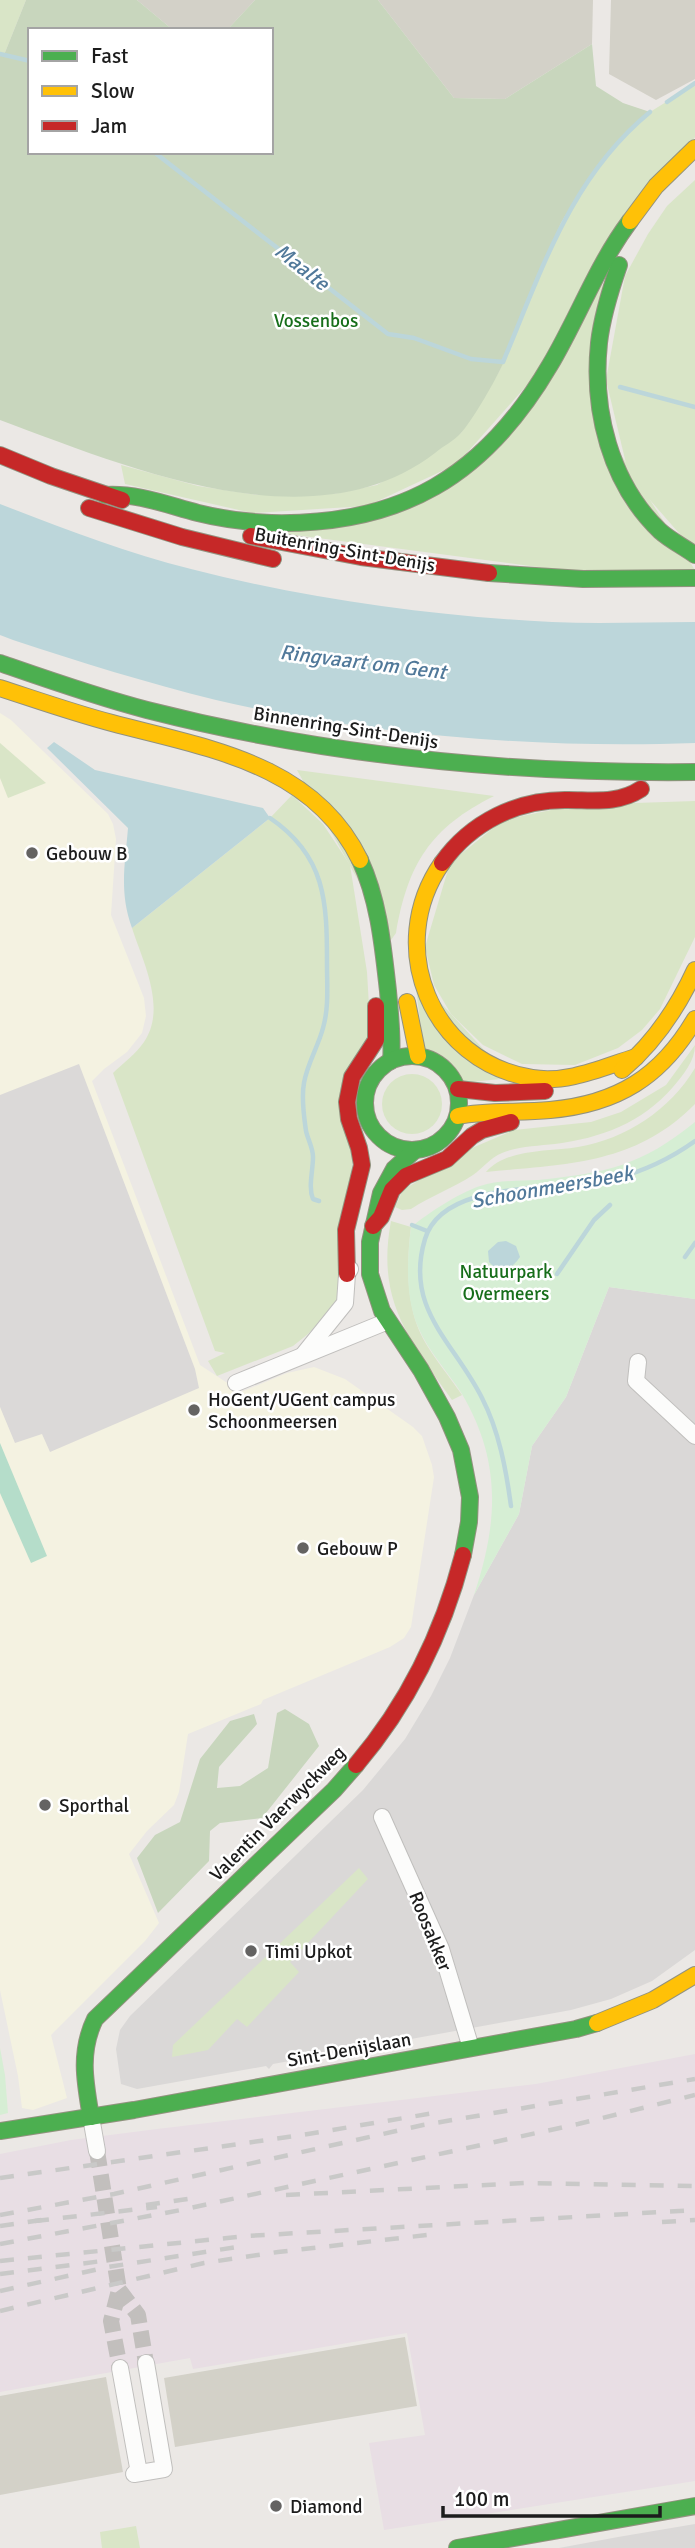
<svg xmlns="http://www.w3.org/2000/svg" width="695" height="2548" viewBox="0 0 695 2548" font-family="Signika,sans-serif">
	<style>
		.residential { fill: #dad8d7 }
		.industrial { fill: #e8dee4 }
		.education { fill: #f4f2e1 }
		.construction { fill: #d3d1c8 }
		.grass { fill: #d9e5c7 }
		.forest { fill: #c8d6bd }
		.park { fill: #d6eed4 }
		.pitch { fill: #b5ddca }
		.parking { fill: #dbd9d8 }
		.water { fill: #bcd6da }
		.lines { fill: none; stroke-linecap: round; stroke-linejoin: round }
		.stream { stroke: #bcd6da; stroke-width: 4.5 }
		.street-tunnel { stroke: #c2bfbd; stroke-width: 16; stroke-dasharray: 16 8; stroke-linecap: butt }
		.street-casing { stroke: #c0bfbd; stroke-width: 18 }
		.fast-casing { stroke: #92927f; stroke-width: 18 }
		.slow-casing { stroke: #92927f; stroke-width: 18 }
		.jam-casing { stroke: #92927f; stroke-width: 18 }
		.street { stroke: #fcfcfb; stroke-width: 16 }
		.fast { stroke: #4caf50; stroke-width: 16 }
		.slow { stroke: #ffc107; stroke-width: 16 }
		.jam { stroke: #c62828; stroke-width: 16 }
		.rail { stroke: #c9c9c8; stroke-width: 4.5; stroke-dasharray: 14 14; stroke-linecap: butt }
		.poi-dot { fill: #646362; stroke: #fff; stroke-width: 2.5 }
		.labels { text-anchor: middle; stroke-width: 5; stroke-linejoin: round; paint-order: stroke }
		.park-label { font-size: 19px; fill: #176e1a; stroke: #fff }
		.street-label { font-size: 19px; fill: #1c1c1c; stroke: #fff }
		.poi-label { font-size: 19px; fill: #1c1c1c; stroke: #fff; text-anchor: start }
		.water-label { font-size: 21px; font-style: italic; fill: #51799a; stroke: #fff }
	</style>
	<rect width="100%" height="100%" fill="#ebe8e5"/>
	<!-- residential -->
	<g class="residential">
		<path d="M609 1287 695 1299V1950L652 1981 611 1999 571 2010 273 2064 269 2069 266 2066 137 2089 121 2084 116 2049 120 2030 130 2016 363 1790 405 1739 431 1696 450 1658 474 1595 519 1514 532 1446 566 1397Z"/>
		<path d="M695 2524V2548H559L618 2537Z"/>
	</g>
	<!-- industrial -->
	<path class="industrial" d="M695 2054V2481L384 2530 369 2443 425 2435 407 2333 193 2369 190 2358 0 2392V2154L71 2140 157 2129 536 2084Z"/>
	<!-- education -->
	<path class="education" d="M0 713 11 720 108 814 113 824 116 839 111 915 144 998 146 1016 142 1033 127 1052 104 1069 92 1081 200 1365 241 1392 287 1373 314 1367 345 1379 413 1427 422 1436 432 1465 434 1477 411 1627 404 1638 390 1647 263 1700 261 1704 188 1734 179 1792 174 1805 147 1831 129 1854 159 1923 145 1941 51 2035 67 2098 33 2110 22 2108 18 2076 0 1990Z"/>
	<!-- construction -->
	<g class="construction">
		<path d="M137 0H255L227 30H173Z"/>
		<path d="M378 0H593L592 44 505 99 454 98Z"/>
		<path d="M611 0H695V79L656 100 609 74Z"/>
		<path d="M405 2337 417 2406 175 2447 164 2378Z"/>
		<path d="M106 2377 123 2472 0 2495V2396Z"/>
	</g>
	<!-- grass -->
	<g class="grass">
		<path d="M0 0H26L4 55 0 54Z"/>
		<path d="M695 84V137L536 375 457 464 367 506 252 513 125 484 121 465 198 486 257 495 333 494 377 485 461 433 499 372 560 225 597 166 627 131 650 112Z"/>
		<path d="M695 180V546L685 540 629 476 606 380 625 276 648 234 667 206Z"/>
		<path d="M603 280 591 408 695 570 568 571 257 530 311 529 479 466Z"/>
		<path d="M0 743 46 783 8 798 0 778Z"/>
		<path d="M297 770 494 796C430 828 408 864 396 933L391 940Z"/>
		<path d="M292 795 323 824 350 865 367 972 370 1023 354 1146 339 1301 308 1334 293 1346 217 1376 208 1361 225 1353 215 1351 113 1073C123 1063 136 1054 144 1042 167 1008 143 962 132 928L270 818Z"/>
		<path d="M695 801V937L660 1009 642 1030 618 1048 575 1065 522 1064 483 1045 451 1014 434 985 425 947 450 863 503 820 575 805Z"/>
		<path d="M414 974 510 1078 462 1083C454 1066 442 1056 424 1051Z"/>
		<path d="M695 1045C695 1061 683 1075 673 1087 642 1123 601 1138 555 1144 538 1146 518 1146 502 1153 490 1158 483 1168 473 1175 453 1188 431 1196 411 1209L402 1210 395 1207 403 1190 472 1148 514 1130 591 1122 621 1112 666 1085Z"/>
		<path d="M695 1068V1104C635 1165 566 1164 486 1172 507 1148 549 1152 578 1147 626 1139 670 1110 695 1068Z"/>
		<circle cx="412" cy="1104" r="30"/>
		<path d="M391 1221 411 1227C407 1259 406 1294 417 1325 425 1348 448 1374 462 1395L452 1400C409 1339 376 1301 391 1221Z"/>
		<path d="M359 1868 368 1879 290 1962 299 1972 247 2027 237 2019 208 2050 172 2057 173 2045Z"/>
		<path d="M136 2526 140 2548H102L100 2532Z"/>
	</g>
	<!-- forest -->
	<g class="forest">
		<path d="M26 0H137L173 30H30V152H271V30H227L255 0H378L454 98 505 99 592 44 596 86 623 103 650 112C613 143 585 181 561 223 555 235 550 250 545 262 530 298 517 335 500 370 492 386 472 421 461 433 454 441 443 446 435 453 313 547 127 467 0 420V54L4 55Z"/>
		<path d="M285 1709 309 1724 319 1746 262 1818 220 1823 210 1831 209 1861 158 1913 137 1858 155 1835 180 1822 200 1759 230 1721 254 1714 257 1724 219 1767 217 1788 240 1786 268 1768 277 1713Z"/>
	</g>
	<!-- park -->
	<g class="park">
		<path d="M695 1122V1299L609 1287 566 1397 532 1446 519 1514 474 1595C498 1523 502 1462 462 1394 448 1372 428 1351 418 1327 405 1297 407 1259 411 1227 430 1212 457 1194 480 1186 497 1180 520 1181 538 1180 606 1173 641 1166 695 1122Z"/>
		<path d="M0 2048 5 2075 8 2113 0 2115Z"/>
	</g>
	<!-- pitch -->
	<path class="pitch" d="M0 1443 47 1556 31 1563 0 1493Z"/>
	<!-- parking -->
	<path class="parking" d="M79 1064 195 1369 199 1388 50 1452 42 1434 15 1443 0 1407V1095Z"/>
	<!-- water -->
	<g class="water">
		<path d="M0 504C62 528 126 553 191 569 308 599 431 616 552 622 599 624 647 622 695 622V743C541 749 366 735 216 700 147 683 80 662 13 640L0 635Z"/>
		<path d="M54 742 95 770 263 808 270 818 132 928C119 892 125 865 128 828L47 748Z"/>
		<path d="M506 1241 516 1246 520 1257C513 1267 509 1269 496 1269L489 1262 488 1251 498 1242Z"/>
	</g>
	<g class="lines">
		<!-- stream -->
		<g class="stream">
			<path d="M0 54 30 61"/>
			<path d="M667 102 695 83"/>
			<path d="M154 152 388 334 414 338 471 359 503 362C542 270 570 178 650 112"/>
			<path d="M620 387 695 407"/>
			<path d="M270 818C326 856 327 902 327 964 327 986 329 1007 323 1028 318 1047 307 1064 304 1083 301 1098 304 1117 306 1131 308 1140 313 1148 313 1157 313 1171 308 1187 313 1199L319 1201"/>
			<path d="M412 1225 427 1231"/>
			<path d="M685 1257 695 1243"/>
			<path d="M557 1274 594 1220 610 1205"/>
			<path d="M511 1506C506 1469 499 1431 482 1398 454 1342 404 1309 425 1239 444 1176 564 1193 614 1179 644 1171 670 1159 695 1141"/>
		</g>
		<!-- street-tunnel -->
		<g class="street-tunnel">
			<path d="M97 2151 119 2290 111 2321 120 2368"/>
			<path d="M119 2290 138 2315 146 2363"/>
		</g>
		<defs>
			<g id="street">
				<path d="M304 1354 345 1303 347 1274 350 1269"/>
				<path d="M638 1362 636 1381 695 1436"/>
				<path d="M236 1383 388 1321"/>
				<path d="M382 1817 441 1949 471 2048"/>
				<path d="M91 2117 97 2151"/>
				<path d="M120 2368 139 2473"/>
				<path d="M134 2474 164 2469 146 2363"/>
			</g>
			<g id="fast">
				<path d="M619 265C610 291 602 316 599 343 592 410 610 483 660 531 670 540 684 547 695 555"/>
				<path d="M105 495C138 493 167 505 198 513 222 519 247 522 271 523 401 526 485 476 550 365 578 318 597 265 630 221"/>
				<path d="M489 573 583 579 695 578"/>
				<path d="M0 663C49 680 97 697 147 710 327 756 509 774 695 772"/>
				<path d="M360 860C379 901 383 947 388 991 390 1015 393 1037 391 1061"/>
				<circle cx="412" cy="1103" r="47"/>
				<path d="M414 1151 394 1169 381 1193 370 1242V1274L382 1311 421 1370 447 1417 461 1450 470 1497 469 1522 463 1555"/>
				<path d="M91 2117C85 2082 79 2052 95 2019L334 1790 356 1765"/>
				<path d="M0 2131 134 2110 576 2029 597 2023"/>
				<path d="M457 2548 695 2506"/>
			</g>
			<g id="slow">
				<path d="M630 221 656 186 695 148"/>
				<path d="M0 688C37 700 74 713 112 723 206 748 313 763 360 860"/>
				<path d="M442 863C384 946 431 1062 532 1078 568 1084 603 1067 636 1057"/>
				<path d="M407 1002 418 1056"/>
				<path d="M622 1070C655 1042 677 1009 695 970"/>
				<path d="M458 1116C489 1110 519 1113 550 1110 617 1104 661 1077 695 1019"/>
				<path d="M597 2023 653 2000 695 1975"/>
			</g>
			<g id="jam">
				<path d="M0 455 51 476 122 500"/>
				<path d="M89 508 182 537 273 559"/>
				<path d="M251 536 361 557 489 573"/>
				<path d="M442 863C471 822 518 799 568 800 594 800 618 804 641 789"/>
				<path d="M458 1089 495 1093 545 1091"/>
				<path d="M373 1226 381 1217 392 1190 406 1176 447 1159 472 1136 482 1130 511 1122"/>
				<path d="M347 1274 346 1230 362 1165 359 1148 349 1119 347 1102 352 1077 376 1040V1006"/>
				<path d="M356 1765C407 1705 443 1632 463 1555"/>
			</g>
		</defs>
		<!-- street casing -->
		<use href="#street" class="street-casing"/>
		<!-- fast casing -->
		<use href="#fast" class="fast-casing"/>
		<!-- slow casing -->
		<use href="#slow" class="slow-casing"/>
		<!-- jam casing -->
		<use href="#jam" class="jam-casing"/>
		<!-- street -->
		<use href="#street" class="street"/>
		<!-- fast -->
		<use href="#fast" class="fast"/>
		<!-- slow -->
		<use href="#slow" class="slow"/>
		<!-- jam -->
		<use href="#jam" class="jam"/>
		<!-- rail -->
		<g class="rail">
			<path d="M0 2178 302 2135 440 2112"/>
			<path d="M286 2195 524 2183 695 2186"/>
			<path d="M146 2205 201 2197"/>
			<path d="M0 2215 114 2194 423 2125 695 2079"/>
			<path d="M35 2221 157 2207"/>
			<path d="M662 2222 695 2220"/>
			<path d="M0 2226 42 2220"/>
			<path d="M0 2244 181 2210 578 2124 695 2095"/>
			<path d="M0 2261 247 2236 695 2210"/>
			<path d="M0 2274 110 2260"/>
			<path d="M0 2291 108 2267 237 2247"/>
			<path d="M0 2311 204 2263 278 2252 427 2235"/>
		</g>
	</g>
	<!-- markers -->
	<g class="poi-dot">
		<circle cx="32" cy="853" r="7"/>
		<circle cx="194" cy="1410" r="7"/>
		<circle cx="303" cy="1548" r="7"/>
		<circle cx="45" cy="1805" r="7"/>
		<circle cx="251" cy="1951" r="7"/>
		<circle cx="276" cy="2506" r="7"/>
	</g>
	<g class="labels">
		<!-- park labels -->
		<g class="park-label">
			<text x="316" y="327">Vossenbos</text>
			<text x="506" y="1278">Natuurpark<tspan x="506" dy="22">Overmeers</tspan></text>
		</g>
		<!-- street labels -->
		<g class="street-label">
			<text transform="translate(345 549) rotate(10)" y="7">Buitenring-Sint-Denijs</text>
			<text transform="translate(346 727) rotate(9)" y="7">Binnenring-Sint-Denijs</text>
			<text transform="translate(277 1813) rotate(-45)" y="7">Valentin Vaerwyckweg</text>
			<text transform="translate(431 1931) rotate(68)" y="7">Roosakker</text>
			<text transform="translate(349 2049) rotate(-10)" y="7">Sint-Denijslaan</text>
		</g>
		<!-- poi labels -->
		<g class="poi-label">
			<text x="46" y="860">Gebouw B</text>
			<text x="208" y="1406">HoGent/UGent campus<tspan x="208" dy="22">Schoonmeersen</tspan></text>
			<text x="317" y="1555">Gebouw P</text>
			<text x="59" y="1812">Sporthal</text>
			<text x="265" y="1958">Timi Upkot</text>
			<text x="290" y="2513">Diamond</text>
		</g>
		<!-- water labels -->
		<g class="water-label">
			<text transform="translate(302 267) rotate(38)" y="7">Maalte</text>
			<text transform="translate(363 662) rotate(7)" y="7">Ringvaart om Gent</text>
			<text transform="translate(552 1187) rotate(-10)" y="7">Schoonmeersbeek</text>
		</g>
	</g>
	<!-- legend -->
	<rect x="28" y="28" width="245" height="126" fill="#ffffff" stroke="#a4a4a4" stroke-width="2"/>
	<rect x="42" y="51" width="35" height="10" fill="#4caf50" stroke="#a4a4a4" stroke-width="2"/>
	<text x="91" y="63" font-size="21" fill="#1c1c1c">Fast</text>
	<rect x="42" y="86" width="35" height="10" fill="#ffc107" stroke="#a4a4a4" stroke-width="2"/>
	<text x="91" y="98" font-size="21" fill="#1c1c1c">Slow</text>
	<rect x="42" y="121" width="35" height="10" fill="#c62828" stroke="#a4a4a4" stroke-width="2"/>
	<text x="91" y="133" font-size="21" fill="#1c1c1c">Jam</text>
	<!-- scale -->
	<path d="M443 2506v10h217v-10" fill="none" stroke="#1c1c1c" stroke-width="3.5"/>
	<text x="454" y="2506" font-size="21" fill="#1c1c1c" stroke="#ffffff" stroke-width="5" paint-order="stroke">100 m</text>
</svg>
